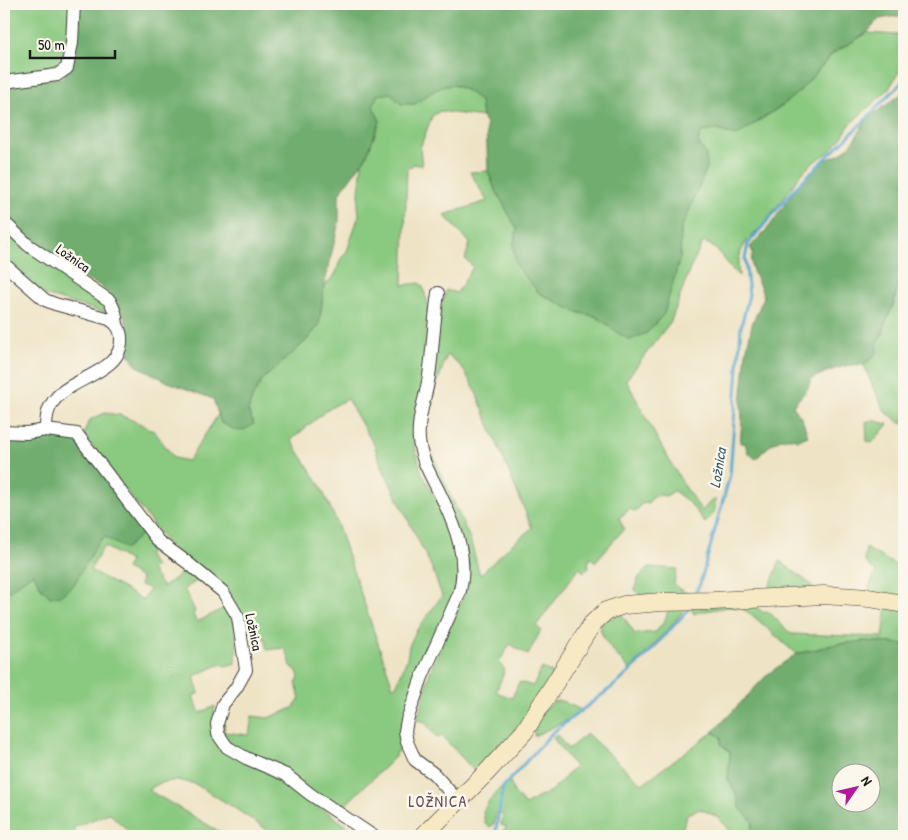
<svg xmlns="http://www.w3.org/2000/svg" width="908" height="840" viewBox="0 0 908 840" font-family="'Patrick Hand',sans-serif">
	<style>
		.green { fill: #8ac980; stroke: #53724e; fill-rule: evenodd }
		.forest { fill: #6fad6e; stroke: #466445; fill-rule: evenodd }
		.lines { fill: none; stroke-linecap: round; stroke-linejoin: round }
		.stream { stroke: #58a7d1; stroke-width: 3 }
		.street-casing { stroke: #3c3a35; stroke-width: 14 }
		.secondary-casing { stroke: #3c3a35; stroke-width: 19 }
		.street { stroke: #fff; stroke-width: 12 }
		.secondary { stroke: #f7e9c3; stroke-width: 18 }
		.labels { text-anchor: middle; stroke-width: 5; stroke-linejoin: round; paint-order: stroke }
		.street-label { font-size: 14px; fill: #1c1c1c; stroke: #fbf7ec }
		.water-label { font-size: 15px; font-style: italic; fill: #375b6d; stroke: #fbf7ec }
		.quarter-label { font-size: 16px; letter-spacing: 1px; fill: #654e5a; stroke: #fbf7ec }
	</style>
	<rect width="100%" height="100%" fill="#fbf7ec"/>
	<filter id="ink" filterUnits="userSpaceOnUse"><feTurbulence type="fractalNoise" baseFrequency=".02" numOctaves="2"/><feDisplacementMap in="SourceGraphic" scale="10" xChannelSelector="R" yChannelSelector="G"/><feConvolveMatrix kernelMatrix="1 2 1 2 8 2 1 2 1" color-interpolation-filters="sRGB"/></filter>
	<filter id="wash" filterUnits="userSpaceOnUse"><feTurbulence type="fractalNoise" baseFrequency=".0096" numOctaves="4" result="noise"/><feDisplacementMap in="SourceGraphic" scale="20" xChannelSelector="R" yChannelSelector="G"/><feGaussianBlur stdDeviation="1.12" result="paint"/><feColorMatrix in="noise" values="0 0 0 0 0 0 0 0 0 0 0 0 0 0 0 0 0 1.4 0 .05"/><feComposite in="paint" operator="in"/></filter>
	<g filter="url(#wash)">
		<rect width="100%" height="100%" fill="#eee3c5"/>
		<!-- green -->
		<g class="green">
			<path d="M4 4H71L67 60 60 69 4 76Z"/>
			<path d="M867 33 898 35 904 49V64L888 90 851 123 840 140 829 152 811 164 799 177 763 225 747 241 741 251 738 264 739 276C726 266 721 247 703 242L690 269 671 321 626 380C650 424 672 471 702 511L711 501 716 500 714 513 705 523 689 502 674 491 666 496C658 494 653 496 648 503L641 504 636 512 630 509 619 518 624 529 595 562 591 558 588 563 589 567 584 572 579 568 536 626 541 630 528 655 510 644 499 662 505 670 496 692 512 698 519 682 533 686 542 668 553 673 538 702 477 774 442 736 437 738 425 722 416 720C423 706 424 690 429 675 440 643 459 615 468 583L421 438 441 309 446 290 457 293 473 267 465 259 470 243 444 215 487 201 470 172 488 171 494 187 517 229 513 247 531 281 539 293 576 312 595 316 607 324 611 329 680 258 681 229 706 155 698 142 701 132 718 130 736 136 783 105 834 53ZM447 355C461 363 468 377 475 390L532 528 510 546 480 575 470 539 422 431 424 420Z"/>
			<path d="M453 85 470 92 480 101 482 117 440 111 432 116 420 148 422 166 414 164 407 169 403 285 420 283 423 287 432 317 415 447 422 473 448 521 461 580 423 666 407 749 396 752 395 757 338 812 230 747 220 732 225 713 224 732 249 735 252 716 268 718 293 708 300 699 296 683 299 677 297 671 291 666 289 658 284 648 267 650 265 639 253 631 243 645 239 612 168 544 84 436 87 425 91 419 105 413 120 415 139 423 155 432 174 458 188 461 219 413 221 423 254 424 248 411 253 396 263 379 305 342 319 325 324 287 336 273 340 260 347 251 359 215 358 205 362 162 366 157 380 121 373 107 377 95 391 93 401 104H415L435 88ZM347 399 374 445 383 469 432 568 442 596 416 631 409 646 407 659 396 686 393 687 335 518 320 485 291 440 327 410Z"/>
			<path d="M6 231 9 236 110 308 109 314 45 295 4 258V232Z"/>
			<path d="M904 270V424C897 423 893 415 886 413L871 383 864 365 877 353V342L883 334 885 324 894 303 899 278Z"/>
			<path d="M870 420 888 424 872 443 867 441 866 422Z"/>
			<path d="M145 531 159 546 147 555 155 566 151 570 163 587 188 568 202 578 184 589 195 611 193 615 197 622 228 606C238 622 237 644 236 663L226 666 221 664 194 676 199 693 193 696 200 713 215 706 213 717 216 736 281 775 319 806 361 836H276L230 805 195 784 177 780 160 783 148 790 227 836H211L202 830H195L190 836H134L109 813 73 828 78 836H4V592L9 591 33 573 42 589 73 585 99 541 105 537 125 548ZM104 546 130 561 126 569 141 578 140 585 150 589 143 600 90 570Z"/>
			<path d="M866 548 904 570V598L867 592 876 572 864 561Z"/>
			<path d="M780 561 813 586 809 588 768 590Z"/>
			<path d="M650 567 677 569 674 583 679 589 690 594 641 596 635 590C635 581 642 572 650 567Z"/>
			<path d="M751 603 764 613 768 611 791 634 883 637 887 606 904 609V644L865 641 837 644 796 654 751 614 740 608 728 607 699 612 694 614 690 607Z"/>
			<path d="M686 607 672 625 630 670C616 653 606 648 599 626L605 621 621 613 635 634 656 632 665 620 669 608Z"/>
			<path d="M556 701H562L581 710 570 719 534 736C534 723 544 706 556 701Z"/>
			<path d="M713 732 721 737V744L730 752 728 779 736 793 740 808 753 822 750 836H733L718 817 700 809 687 814 680 836H497L507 827 501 825 503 815 496 813 494 824 490 827 485 823 483 811 490 799 509 779 514 792 525 805 552 790 575 767 553 738 557 735 568 749 587 734 642 784Z"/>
		</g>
		<!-- forest -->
		<g class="forest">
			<path d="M78 4H904V15L879 19 867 33 833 53 802 89 783 105 736 136 718 130 701 132 698 142 706 155 707 168 681 229 680 258 664 314 647 333 630 340 611 329 607 324 595 316 576 312 539 293 517 267 513 247 517 229 494 187 488 171 486 124 482 117 480 101C451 75 442 85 415 104H401L391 93 377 95 373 107 380 121 366 157 339 194V221L324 287 319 325 305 342 263 379 253 396 248 411 254 424C238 435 238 431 221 423L213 399 168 382 136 365 127 350V326L124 316 109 294 99 285 79 276 26 237 4 217V84L64 77Z"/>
			<path d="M904 89V270L899 278 894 303 885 324 883 334 877 342V353L864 365C845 363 828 371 811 379L808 388 793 406 802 419 808 436 798 440C780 432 767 448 756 459L748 453 745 443H740L742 421 741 404 746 353 752 324 764 297C760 282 747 269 753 253L750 247 769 227 802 180 821 162 840 154 851 145 867 119 900 95Z"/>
			<path d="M4 433 77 437 145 531 125 549 105 537 99 541 73 586 61 595 50 597 42 589 33 573 9 591 4 592Z"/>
			<path d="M865 641 904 644V836H750L753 822 740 808 736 793 728 779 730 752 721 744V737L713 732 768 674 796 654 837 644ZM840 772H870V802H840Z"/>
		</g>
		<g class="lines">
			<!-- stream -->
			<g class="stream">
				<path d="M694 596 700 584 730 475 741 327 749 295 745 259 748 244 795 188 855 130 904 80"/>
				<path d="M495 836 503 787 552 733 620 681 649 653 687 611 689 607"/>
			</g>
		</g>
	</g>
	<g filter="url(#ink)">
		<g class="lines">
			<defs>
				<g id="street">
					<path d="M4 82 57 75 67 68 72 43 74 4"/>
					<path d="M4 222 28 245 110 301 115 312 117 324"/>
					<path d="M4 264 45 300 55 304 109 319C117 324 120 328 121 337 124 372 73 377 56 398 47 408 46 418 46 430"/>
					<path d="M438 293C434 320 433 348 429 376 426 398 417 417 419 440 421 461 432 477 441 496 456 527 469 560 459 594L422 677 407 720 405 731 407 742 415 760 434 774 458 801"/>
					<path d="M4 432 26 433 46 430 77 434 158 541 188 563 223 592 238 617 246 670 236 688 223 704 217 724 218 734 227 747 246 758 286 775 310 794 373 836"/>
				</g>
				<path id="secondary" d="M423 836 486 773 524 732 592 624 606 611 624 605 661 602 713 601 823 595 869 598 904 604"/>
			</defs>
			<!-- street casing -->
			<use href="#street" class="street-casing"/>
			<!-- secondary casing -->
			<use href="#secondary" class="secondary-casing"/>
			<!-- street -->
			<use href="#street" class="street"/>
			<!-- secondary -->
			<use href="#secondary" class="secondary"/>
		</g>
	</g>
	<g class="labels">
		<!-- street labels -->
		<g class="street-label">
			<text transform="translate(73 258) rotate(35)" y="5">Ložnica</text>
			<text transform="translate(254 632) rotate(78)" y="5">Ložnica</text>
		</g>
		<!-- water labels -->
		<g class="water-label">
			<text transform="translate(718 468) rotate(-81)" y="5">Ložnica</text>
		</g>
		<!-- quarter labels -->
		<g class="quarter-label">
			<text x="438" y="807">LOŽNICA</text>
		</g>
	</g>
	<!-- margin -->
	<rect width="908" height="840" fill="none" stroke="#fbf7ec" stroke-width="20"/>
	<!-- north arrow -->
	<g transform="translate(856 788) rotate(56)"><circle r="24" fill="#fbf7ec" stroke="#a29f99"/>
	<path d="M0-4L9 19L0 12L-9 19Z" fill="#b5179e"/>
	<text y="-8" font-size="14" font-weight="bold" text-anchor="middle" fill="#1c1c1c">N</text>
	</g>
	<!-- scale -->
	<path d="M30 50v8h85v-8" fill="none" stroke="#1c1c1c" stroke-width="2.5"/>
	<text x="38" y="50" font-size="15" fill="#1c1c1c" stroke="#fbf7ec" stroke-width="4" paint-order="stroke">50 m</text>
</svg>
